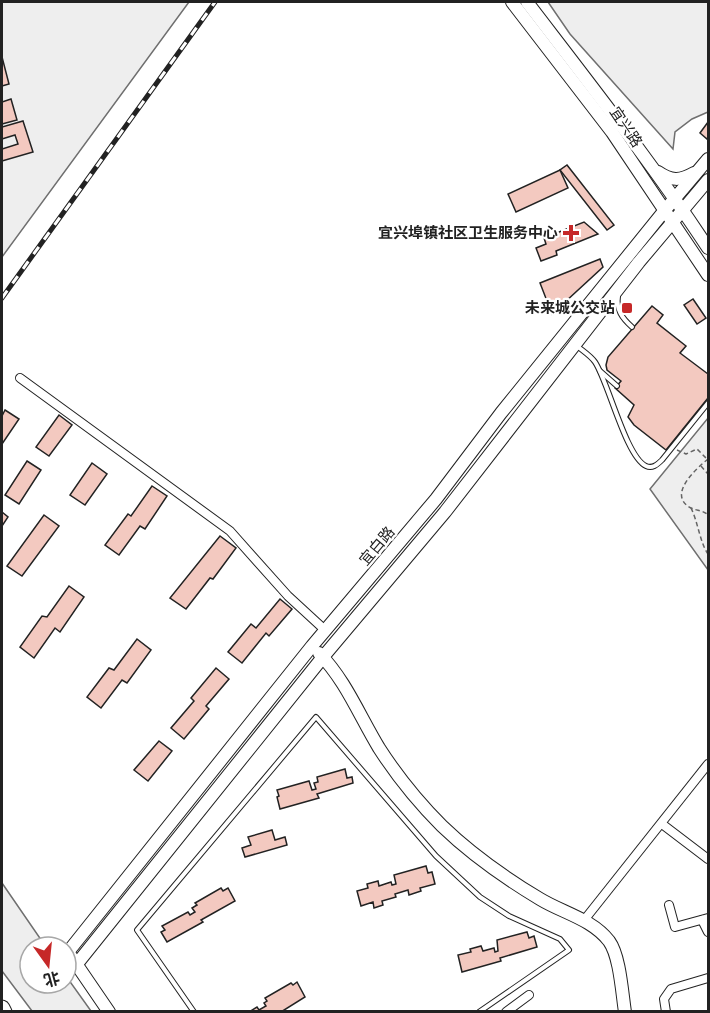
<svg xmlns="http://www.w3.org/2000/svg" width="710" height="1013" viewBox="0 0 710 1013" font-family="'Times New Roman','Noto Sans SC',serif">
	<style>
		.green { fill: #eee; stroke: #6f6f6f; stroke-width: 1.5 }
		.building { fill: #f3c9c0; stroke: #222; stroke-width: 1.5 }
		.lines { fill: none; stroke-linecap: round; stroke-linejoin: round }
		.lane-casing { stroke: #222; stroke-width: 6 }
		.street-casing { stroke: #222; stroke-width: 10 }
		.secondary-casing { stroke: #222; stroke-width: 14 }
		.highway-casing { stroke: #222; stroke-width: 17 }
		.path { stroke: #646464; stroke-width: 1.5; stroke-dasharray: 4.5 3; stroke-linecap: butt }
		.lane { stroke: #fff; stroke-width: 4 }
		.street { stroke: #fff; stroke-width: 8 }
		.secondary { stroke: #fff; stroke-width: 12 }
		.highway { stroke: #fff; stroke-width: 15 }
		.rail-casing { stroke: #222; stroke-width: 5 }
		.rail { stroke: #fff; stroke-width: 3; stroke-dasharray: 9; stroke-linecap: butt }
		.poi-dot { fill: #c62828; stroke: #fff; stroke-width: 2 }
		.labels { text-anchor: middle; stroke-width: 4.5; stroke-linejoin: round; paint-order: stroke }
		.street-label { font-size: 15px; fill: #222; stroke: #fff }
		.poi-label { font-size: 15px; font-weight: bold; fill: #222; stroke: #fff; text-anchor: end }
	</style>
	<rect width="100%" height="100%" fill="#fff"/>
	<!-- green -->
	<g class="green">
		<path d="M2 2H189L2 257Z"/>
		<path d="M548 2H708V112L692 119 675 132 673 149 570 34Z"/>
		<path d="M708 418V570L650 489Z"/>
		<path d="M2 883 46 947H30V983H66V976L91 1011H32L2 971Z"/>
	</g>
	<!-- building -->
	<g class="building">
		<path d="M2 57 9 84 2 86Z"/>
		<path d="M11 99 17 120 2 124V102Z"/>
		<path d="M23 121 33 152 2 161V149L18 144 15 135 2 139V127Z"/>
		<path d="M708 122V137L707 139 700 133Z"/>
		<path d="M567 165 614 225 607 230 560 170Z"/>
		<path d="M560 170 568 188 516 212 508 194Z"/>
		<path d="M584 222 598 234 556 251 557 255 541 261 536 248 546 244 544 238Z"/>
		<path d="M600 259 603 267 552 314 540 283Z"/>
		<path d="M693 299 706 318 697 324 684 305Z"/>
		<path d="M652 306 663 315 657 323 686 346 680 353 708 374V398L666 450 634 425 628 417 634 405 615 388 621 381 607 370 606 365 608 357Z"/>
		<path d="M5 410 19 419 2 444V416Z"/>
		<path d="M59 415 72 425 49 456 36 447Z"/>
		<path d="M27 461 41 470 19 504 5 495Z"/>
		<path d="M92 463 107 474 85 505 70 495Z"/>
		<path d="M152 486 167 496 145 529 140 526 119 555 105 545 128 514 131 516Z"/>
		<path d="M2 512 8 517 2 526Z"/>
		<path d="M44 515 59 526 22 576 7 566Z"/>
		<path d="M220 536 236 548 213 579 210 578 186 609 170 598Z"/>
		<path d="M69 586 84 597 60 632 55 628 34 658 20 647 42 616 47 617Z"/>
		<path d="M280 599 292 609 269 636 266 633 242 663 228 652 251 624 256 628Z"/>
		<path d="M137 639 151 650 127 683 122 680 101 708 87 697 109 668 114 670Z"/>
		<path d="M216 668 229 679 206 706 209 709 184 739 171 728 194 701 191 698Z"/>
		<path d="M159 741 172 751 148 781 134 770Z"/>
		<path d="M345 769 347 778 352 777 353 783 317 794 319 798 280 809 277 797 279 796 277 790 309 781 312 790 316 789 314 783 318 782 317 777Z"/>
		<path d="M272 830 275 840 285 837 287 845 245 857 242 848 251 845 248 837Z"/>
		<path d="M426 866 428 873 432 872 435 884 420 888 421 891 409 895 408 890 395 894 396 897 382 901 383 905 374 908 373 902 361 906 357 891 368 888 367 884 378 881 379 886 391 882 392 885 396 884 394 875Z"/>
		<path d="M221 888 223 891 228 888 235 901 201 920 203 922 167 942 161 932 165 930 162 926 188 912 190 915 195 912 192 908 197 905 195 903Z"/>
		<path d="M527 932 529 938 534 936 537 947 500 958 501 961 462 972 458 955 471 952 470 949 481 946 483 951 494 948 495 952 498 951 497 940Z"/>
		<path d="M297 982 305 997 281 1012H249L257 1007 259 1010 266 1006 264 1003 267 1001 265 998 291 983 293 985Z"/>
	</g>
	<g class="lines">
		<defs>
			<g id="lane">
				<path d="M618 296C616 310 622 318 632 327"/>
				<path d="M577 346C583 351 591 356 595 362 608 381 626 457 646 466 652 469 657 465 662 460L708 403"/>
				<path d="M600 371 617 386"/>
				<path d="M194 1012 137 930 316 717 436 856 480 897 509 916 560 939 569 950 479 1012"/>
			</g>
			<g id="street">
				<path d="M20 378 230 531 288 596 326 631"/>
				<path d="M662 824 708 859"/>
				<path d="M669 905 675 927 708 918"/>
				<path d="M585 919 708 764"/>
				<path d="M702 920 708 932"/>
				<path d="M506 1012 529 995"/>
				<path d="M666 1012 664 999 671 989 708 978"/>
			</g>
			<g id="secondary">
				<path d="M512 2 612 132 708 275"/>
				<path d="M527 2C589 83 652 163 708 248"/>
				<path d="M658 172C671 181 680 181 694 173"/>
				<path d="M319 653C346 681 359 715 379 748 397 776 419 803 442 826 471 854 505 878 540 899 563 913 592 919 609 941 620 956 622 993 625 1012"/>
				<path d="M76 965 323 657 445 512 639 262 708 180"/>
				<path d="M109 1012 68 952 312 646 436 499 501 413 665 210 708 159"/>
			</g>
			<path id="highway" d="M2 1008 4 1012"/>
		</defs>
		<!-- lane casing -->
		<use href="#lane" class="lane-casing"/>
		<!-- street casing -->
		<use href="#street" class="street-casing"/>
		<!-- secondary casing -->
		<use href="#secondary" class="secondary-casing"/>
		<!-- highway casing -->
		<use href="#highway" class="highway-casing"/>
		<!-- path -->
		<g class="path">
			<path d="M677 450 686 454 697 449 707 459"/>
			<path d="M708 459C697 468 666 495 691 508 697 511 703 510 708 515"/>
			<path d="M701 466 708 474"/>
			<path d="M691 508C698 522 700 543 708 554"/>
		</g>
		<!-- lane -->
		<use href="#lane" class="lane"/>
		<!-- street -->
		<use href="#street" class="street"/>
		<!-- secondary -->
		<use href="#secondary" class="secondary"/>
		<!-- highway -->
		<use href="#highway" class="highway"/>
		<defs>
			<path id="rail" d="M2 298 215 2"/>
		</defs>
		<!-- rail casing -->
		<use href="#rail" class="rail-casing"/>
		<!-- rail -->
		<use href="#rail" class="rail"/>
	</g>
	<!-- markers -->
	<g class="poi-dot">
		<path d="M568 224h6v6h6v6h-6v6h-6v-6h-6v-6h6z"/>
		<rect x="621" y="302" width="12" height="12" rx="3"/>
	</g>
	<g class="labels">
		<!-- street labels -->
		<g class="street-label">
			<text transform="translate(626 127) rotate(56)" y="5">宜兴路</text>
			<text transform="translate(377 546) rotate(-50)" y="5">宜白路</text>
		</g>
		<!-- poi labels -->
		<g class="poi-label">
			<text x="558" y="238">宜兴埠镇社区卫生服务中心</text>
			<text x="615" y="313">未来城公交站</text>
		</g>
	</g>
	<!-- border -->
	<rect width="710" height="1013" fill="none" stroke="#222222" stroke-width="6"/>
	<!-- north arrow -->
	<g transform="translate(48 965) rotate(165)"><circle r="28" fill="#ffffff" stroke="#a7a7a7" stroke-width="1.5"/>
	<path d="M0-4.5L10 22L0 15L-10 22Z" fill="#c62828"/>
	<text y="-9" font-size="16" font-weight="bold" text-anchor="middle" fill="#222222">北</text>
	</g>
</svg>
